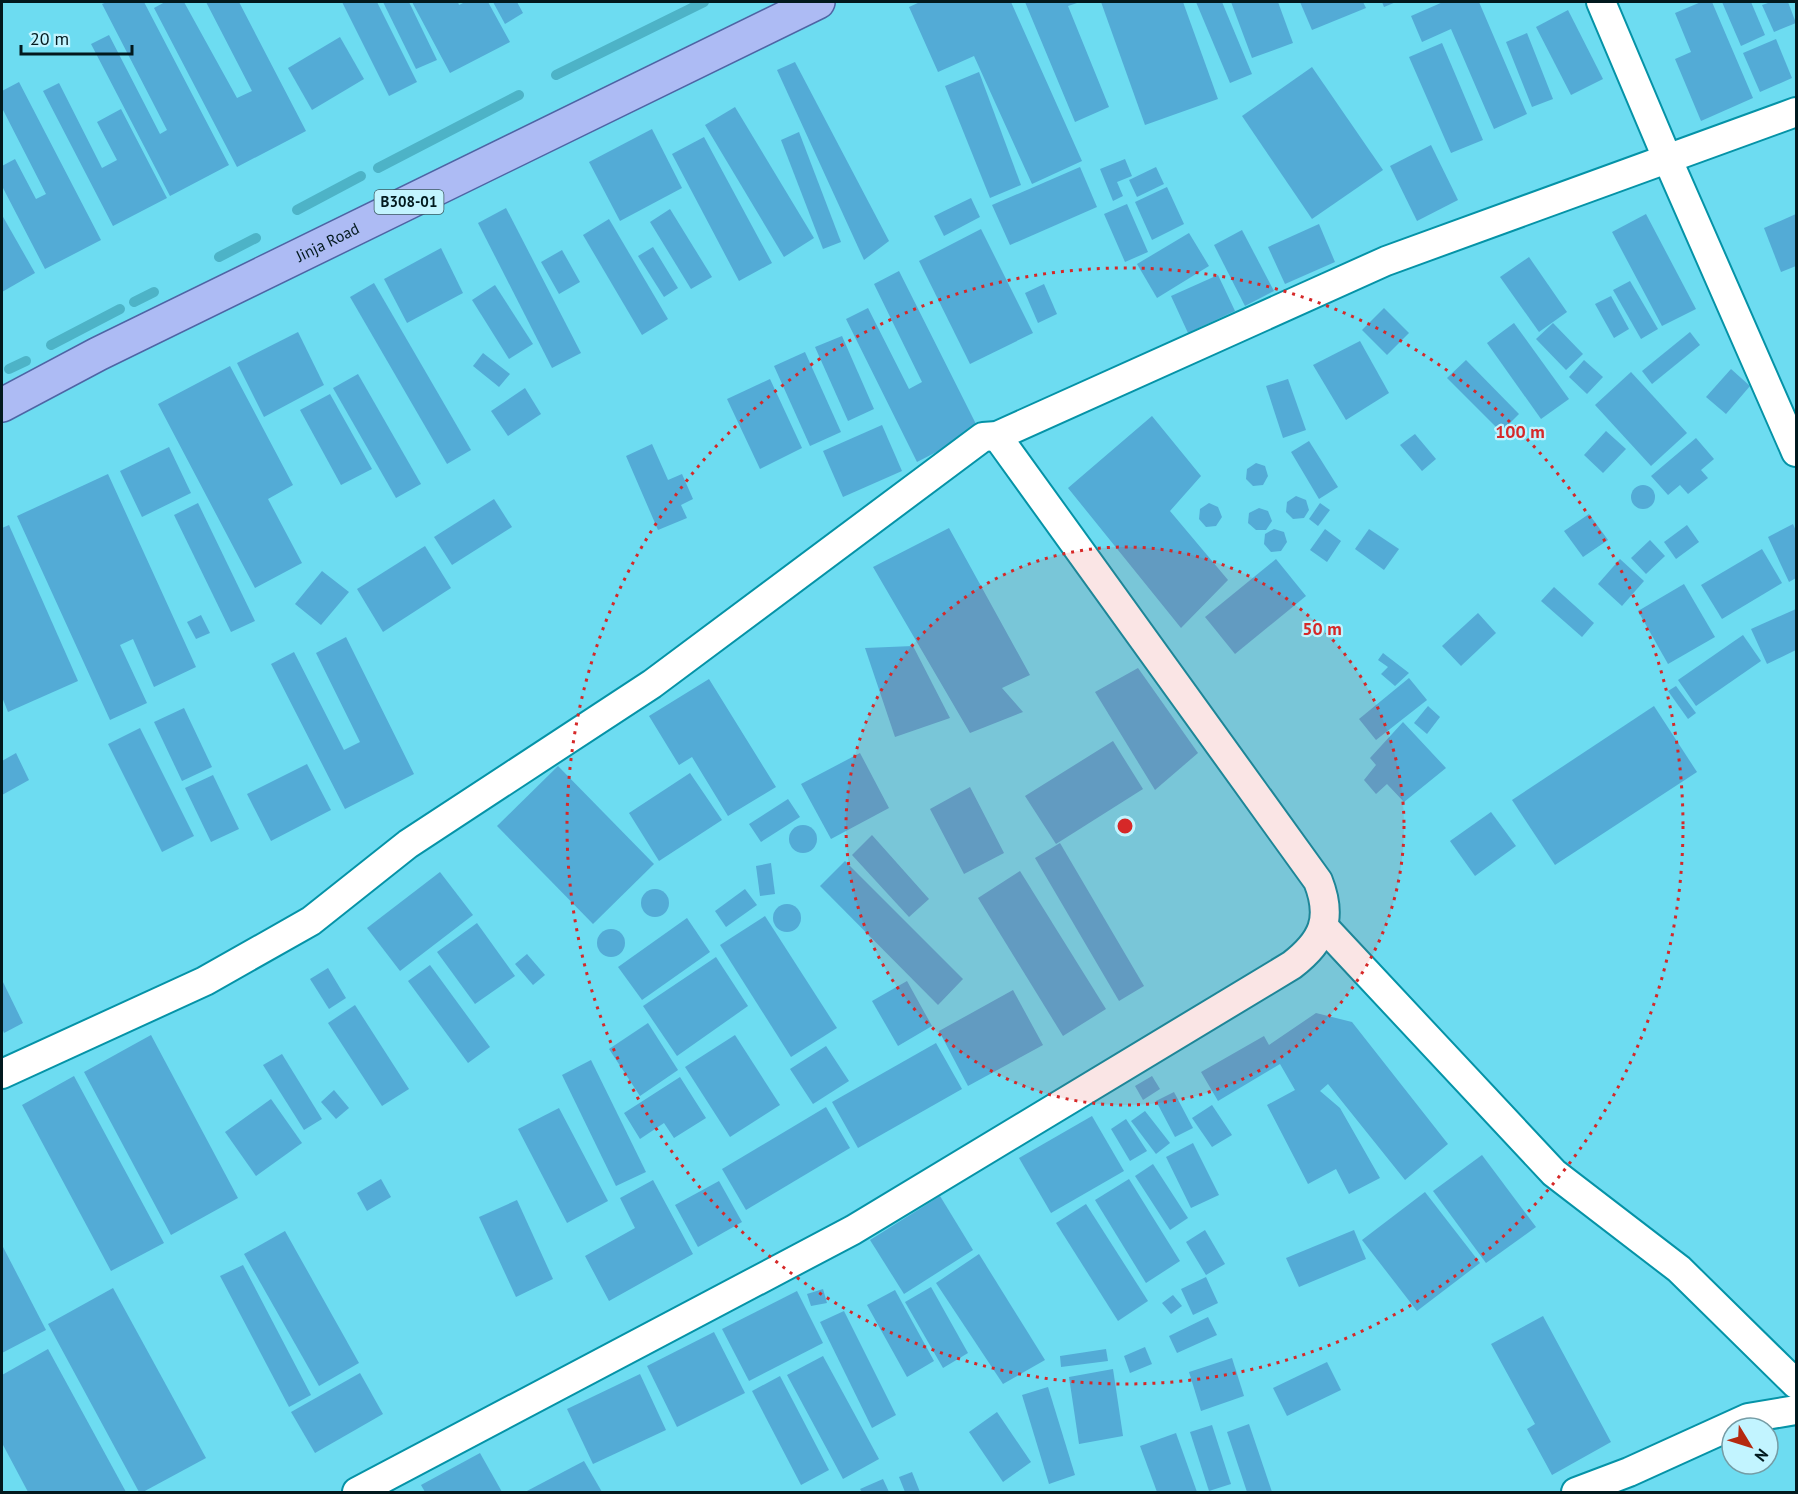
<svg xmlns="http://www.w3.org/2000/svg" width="1798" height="1494" viewBox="0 0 1798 1494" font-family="'PT Sans',sans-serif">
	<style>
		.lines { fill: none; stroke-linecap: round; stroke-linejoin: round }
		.stream { stroke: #4db3c7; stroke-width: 10 }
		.building { fill: #53abd6 }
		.minor-casing { stroke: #0593a7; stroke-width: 32 }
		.primary-casing { stroke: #4e64a4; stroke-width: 36 }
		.minor { stroke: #fff; stroke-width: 28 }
		.primary { stroke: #adbbf4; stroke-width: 33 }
		.ring { fill: none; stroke: #d62828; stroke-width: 3; stroke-dasharray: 3 6 }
		.labels { text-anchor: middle; stroke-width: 4.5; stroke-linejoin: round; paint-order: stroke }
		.shield { fill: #c2f4ff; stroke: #3c5b62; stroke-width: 1.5 }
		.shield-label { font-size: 15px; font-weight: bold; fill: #02191e }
		.street-label { font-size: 16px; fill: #02191e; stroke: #c2f4ff }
		.centre { fill: #d62828; stroke: #c2f4ff; stroke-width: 3 }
		.ring-label { font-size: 18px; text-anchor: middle; font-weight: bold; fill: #d62828; stroke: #c2f4ff; stroke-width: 4.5; stroke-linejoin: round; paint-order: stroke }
	</style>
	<rect width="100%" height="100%" fill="#6ddcf1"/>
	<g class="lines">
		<!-- stream -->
		<g class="stream">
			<path d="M556 75 704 2"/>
			<path d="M378 168 519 95"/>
			<path d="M297 210 361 176"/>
			<path d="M219 257 256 238"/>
			<path d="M134 302 154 292"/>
			<path d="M51 345 120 309"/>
			<path d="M9 369 26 361"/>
		</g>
	</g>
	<!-- building -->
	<g class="building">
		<path d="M107 2H144L229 165 170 196 91 44 109 35 160 134 167 130 102 4Z"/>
		<path d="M165 2H184L237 98 252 91 206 2H239L306 131 237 167 154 8Z"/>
		<path d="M342 2H377L417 82 389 96Z"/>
		<path d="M383 2H409L437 60 416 69Z"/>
		<path d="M412 2H458L459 5 465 2H488L510 42 450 73Z"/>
		<path d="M493 2H517L523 13 505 24Z"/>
		<path d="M920 2H1011L1082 161 1032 184 974 56 938 72 909 7Z"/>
		<path d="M1025 2H1080L1068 6 1109 107 1075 122Z"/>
		<path d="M1101 2H1183L1218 99 1145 125Z"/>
		<path d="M1196 2H1222L1252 74 1230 83Z"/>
		<path d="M1231 2H1278L1293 43 1252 58Z"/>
		<path d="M1300 2H1363L1366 8 1312 30Z"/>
		<path d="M1382 2H1396L1384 7Z"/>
		<path d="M1443 2H1479L1527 114 1494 129 1451 29 1422 42 1411 16Z"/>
		<path d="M1701 2H1712L1753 98 1701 121 1675 59 1691 52 1675 13Z"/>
		<path d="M1722 2H1751L1765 35 1741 46Z"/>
		<path d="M1771 2H1788L1796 23 1774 32 1762 5Z"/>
		<path d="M1568 10 1603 79 1571 95 1536 27Z"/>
		<path d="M1527 33 1553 99 1532 107 1506 42Z"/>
		<path d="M340 37 364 79 312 110 288 68Z"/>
		<path d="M1776 39 1792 78 1760 92 1743 53Z"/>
		<path d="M1442 43 1483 140 1451 153 1409 57Z"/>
		<path d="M795 62 889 241 864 260 777 70Z"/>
		<path d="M1312 67 1383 170 1312 219 1242 116Z"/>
		<path d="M979 72 1021 185 990 198 945 86Z"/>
		<path d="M19 82 101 240 45 269 2 186V166L15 159 36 199 46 194 2 108V91Z"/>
		<path d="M59 83 102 168 117 160 97 122 121 109 167 198 113 226 43 91Z"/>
		<path d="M735 107 814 238 784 257 705 125Z"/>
		<path d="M652 129 682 188 620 221 589 162Z"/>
		<path d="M799 132 841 242 823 249 781 140Z"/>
		<path d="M704 137 772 263 739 281 672 154Z"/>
		<path d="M1431 145 1458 200 1417 221 1390 166Z"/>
		<path d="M1125 159 1132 176 1117 182 1123 196 1113 201 1100 169Z"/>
		<path d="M1080 167 1097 207 1010 245 992 205Z"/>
		<path d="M1156 167 1164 184 1137 197 1129 180Z"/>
		<path d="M1167 187 1184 224 1152 240 1135 202Z"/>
		<path d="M971 198 980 217 944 236 934 216Z"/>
		<path d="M1127 204 1148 252 1125 262 1104 214Z"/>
		<path d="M506 208 581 353 552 368 478 223Z"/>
		<path d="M670 209 712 277 691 289 650 222Z"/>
		<path d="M1646 214 1696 309 1662 326 1612 232Z"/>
		<path d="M1796 214V266L1781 272 1764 228Z"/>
		<path d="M2 215 35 273 2 292Z"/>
		<path d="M609 219 668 319 642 335 583 235Z"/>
		<path d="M1319 224 1335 262 1285 284 1268 247Z"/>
		<path d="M981 229 1033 333 970 364 919 261Z"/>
		<path d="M1242 230 1274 291 1245 306 1214 245Z"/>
		<path d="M1189 233 1209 266 1157 298 1137 264Z"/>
		<path d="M653 247 678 288 664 297 638 256Z"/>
		<path d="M441 248 463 293 407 323 384 279Z"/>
		<path d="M562 250 580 282 559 294 541 262Z"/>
		<path d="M1529 257 1567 312 1539 332 1500 277Z"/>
		<path d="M899 271 979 430 917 462 846 319 868 308 909 389 922 382 874 284Z"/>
		<path d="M1218 275 1235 311 1188 333 1171 296Z"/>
		<path d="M1630 281 1658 329 1641 339 1613 290Z"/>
		<path d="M374 283 471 450 447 464 350 297Z"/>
		<path d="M1044 284 1057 314 1038 323 1025 293Z"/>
		<path d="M495 285 533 344 509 359 472 300Z"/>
		<path d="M1611 296 1629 329 1614 338 1595 304Z"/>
		<path d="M1384 308 1409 333 1387 355 1362 330Z"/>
		<path d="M1514 323 1569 399 1541 419 1487 343Z"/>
		<path d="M1553 323 1583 354 1566 370 1536 339Z"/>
		<path d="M298 332 324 385 264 417 237 363Z"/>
		<path d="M1690 332 1700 345 1652 384 1642 371Z"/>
		<path d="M842 336 874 409 848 421 815 347Z"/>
		<path d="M1360 341 1389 393 1346 420 1313 365Z"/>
		<path d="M805 352 841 432 810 446 774 366Z"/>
		<path d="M483 353 510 374 499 387 473 366Z"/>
		<path d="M1466 360 1519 414 1501 432 1447 378Z"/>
		<path d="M1584 360 1603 377 1587 394 1569 377Z"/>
		<path d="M230 366 293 485 268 499 302 563 255 588 158 404Z"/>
		<path d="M1731 369 1750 386 1726 414 1706 397Z"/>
		<path d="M1631 372 1687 433 1651 466 1595 405Z"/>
		<path d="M358 374 421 484 396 498 333 388Z"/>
		<path d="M770 379 802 448 760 469 727 399Z"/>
		<path d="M1288 379 1306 430 1283 438 1266 386Z"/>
		<path d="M525 388 541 414 508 436 491 411Z"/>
		<path d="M330 394 372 469 341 485 300 410Z"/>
		<path d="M1152 416 1201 476 1170 511 1228 580 1181 628 1068 488Z"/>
		<path d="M882 425 902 471 843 497 823 451Z"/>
		<path d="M1606 431 1626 449 1603 473 1584 455Z"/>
		<path d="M1415 434 1436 459 1422 471 1400 445Z"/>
		<path d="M1696 438 1714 459 1701 470 1708 478 1688 494 1680 485 1668 495 1651 476Z"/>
		<path d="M1309 441 1338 487 1319 499 1291 452Z"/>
		<path d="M652 444 668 480 682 474 693 499 681 505 687 518 658 530 626 456Z"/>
		<path d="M169 447 191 493 142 517 120 471Z"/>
		<path d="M1256 463 1265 466 1268 476 1263 485 1253 486 1246 479 1247 469Z"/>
		<path d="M108 474 196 667 154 687 133 639 120 645 147 703 110 720 17 516Z"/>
		<circle cx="1643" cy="497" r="12"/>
		<path d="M1296 496 1306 500 1309 510 1304 518 1293 519 1286 512 1287 502Z"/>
		<path d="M494 499 512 527 452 565 434 537Z"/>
		<path d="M198 503 255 621 231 632 174 515Z"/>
		<path d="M1209 503 1218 507 1222 517 1216 526 1206 527 1199 519 1200 509Z"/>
		<path d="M1320 503 1330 510 1318 526 1309 519Z"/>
		<path d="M1259 508 1268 511 1272 521 1266 530H1256L1248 523 1249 513Z"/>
		<path d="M1589 514 1608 540 1583 557 1564 531Z"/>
		<path d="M1793 524 1796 531V578L1789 582 1768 537Z"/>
		<path d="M9 525 78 681 8 712 2 697V528Z"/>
		<path d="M1687 525 1699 542 1676 559 1664 542Z"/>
		<path d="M949 528 1030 675 1002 688 1023 712 970 733 873 567Z"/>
		<path d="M1274 529 1284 532 1287 542 1281 551 1271 552 1264 544 1265 534Z"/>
		<path d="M1325 529 1341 541 1327 562 1310 550Z"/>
		<path d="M1369 529 1399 549 1384 570 1355 549Z"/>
		<path d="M1650 540 1665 556 1646 574 1631 558Z"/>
		<path d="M425 546 451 588 383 632 357 589Z"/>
		<path d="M1762 549 1782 583 1722 619 1701 585Z"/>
		<path d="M1276 559 1306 596 1235 654 1205 617Z"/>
		<path d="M1620 559 1644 581 1622 606 1598 584Z"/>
		<path d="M322 571 349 592 321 625 295 604Z"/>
		<path d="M1684 584 1715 637 1668 664 1638 611Z"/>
		<path d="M1554 587 1594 623 1582 637 1541 601Z"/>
		<path d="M1796 609V650L1767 664 1751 629Z"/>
		<path d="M1478 613 1496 633 1461 666 1442 646Z"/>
		<path d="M201 615 210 633 196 639 187 622Z"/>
		<path d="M1743 635 1761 661 1696 706 1678 680Z"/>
		<path d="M346 637 414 774 345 809 271 664 294 652 344 750 360 742 316 653Z"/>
		<path d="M913 646 950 718 895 737 865 648Z"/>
		<path d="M1383 653 1409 673 1395 686 1381 674 1388 667 1378 660Z"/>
		<path d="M1138 668 1198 753 1155 790 1095 692Z"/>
		<path d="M1409 678 1427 700 1376 740 1359 719Z"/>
		<path d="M709 679 776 787 728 816 692 757 679 765 649 716Z"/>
		<path d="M1676 686 1696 713 1688 719 1668 691Z"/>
		<path d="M1428 706 1440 717 1427 734 1414 723Z"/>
		<path d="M1654 706 1697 772 1555 865 1512 800Z"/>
		<path d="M184 708 212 767 182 781 154 722Z"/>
		<path d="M1403 722 1446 768 1404 802 1387 784 1376 794 1364 780 1376 765 1370 758Z"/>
		<path d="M140 728 194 836 162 852 108 744Z"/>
		<path d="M1113 741 1143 789 1056 844 1025 796Z"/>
		<path d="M16 753 29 780 2 795V761Z"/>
		<path d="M860 753 889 808 831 839 801 784Z"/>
		<path d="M307 764 331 810 271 841 247 794Z"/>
		<path d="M558 766 654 864 593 924 497 826Z"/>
		<path d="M690 773 722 820 659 861 629 813Z"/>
		<path d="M213 775 239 829 211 842 185 788Z"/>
		<path d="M970 787 1004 853 964 874 930 809Z"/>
		<path d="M788 799 800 817 761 842 749 824Z"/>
		<path d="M1491 812 1516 846 1475 876 1450 841Z"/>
		<circle cx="803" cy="839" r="14"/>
		<path d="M872 835 929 899 909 917 852 855Z"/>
		<path d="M1060 843 1144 986 1119 1001 1035 858Z"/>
		<path d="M845 861 963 979 938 1005 820 886Z"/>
		<path d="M771 863 775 894 760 896 756 866Z"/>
		<path d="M1020 871 1106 1009 1063 1036 978 898Z"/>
		<path d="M440 872 473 915 400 971 367 928Z"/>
		<circle cx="655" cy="903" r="14"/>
		<path d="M745 889 757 905 726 927 715 911Z"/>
		<circle cx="787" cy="918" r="14"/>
		<path d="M765 916 837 1028 791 1057 720 945Z"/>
		<path d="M687 918 710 952 642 1000 618 967Z"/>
		<path d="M477 923 515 976 475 1004 437 952Z"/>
		<circle cx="611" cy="943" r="14"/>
		<path d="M527 954 545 975 533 985 515 964Z"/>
		<path d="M716 957 748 1006 677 1056 643 1006Z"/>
		<path d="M430 965 490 1047 468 1063 408 981Z"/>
		<path d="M328 968 346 998 329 1009 310 979Z"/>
		<path d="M2 980 23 1023 4 1033 2 1028Z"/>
		<path d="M907 981 932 1026 898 1046 872 1001Z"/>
		<path d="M1013 990 1043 1045 968 1086 939 1031Z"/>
		<path d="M355 1005 409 1089 382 1106 328 1023Z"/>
		<path d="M1316 1013 1352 1022 1448 1144 1405 1180 1328 1084 1320 1091 1340 1108 1380 1178 1349 1194 1336 1169 1308 1184 1267 1105 1295 1090 1280 1064 1218 1101 1201 1072 1264 1036 1269 1045Z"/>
		<path d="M648 1023 678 1070 640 1096 609 1049Z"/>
		<path d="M151 1035 238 1198 171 1235 84 1072Z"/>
		<path d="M735 1035 780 1105 730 1137 685 1067Z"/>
		<path d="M936 1043 962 1089 858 1148 832 1102Z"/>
		<path d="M826 1046 849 1081 813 1104 790 1069Z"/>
		<path d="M282 1054 322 1119 304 1130 263 1065Z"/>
		<path d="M591 1060 646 1172 616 1186 562 1075Z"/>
		<path d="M74 1076 164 1243 111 1271 22 1105Z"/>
		<path d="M1152 1076 1160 1089 1143 1100 1135 1086Z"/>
		<path d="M680 1077 706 1118 674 1138 664 1123 640 1139 624 1113Z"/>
		<path d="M334 1090 349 1108 336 1119 321 1102Z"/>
		<path d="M1174 1092 1193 1128 1175 1137 1156 1101Z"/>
		<path d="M271 1099 302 1143 256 1176 225 1132Z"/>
		<path d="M1212 1105 1232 1135 1212 1147 1192 1118Z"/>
		<path d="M826 1107 850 1148 746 1210 722 1169Z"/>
		<path d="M559 1108 608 1201 567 1223 518 1129Z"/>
		<path d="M1145 1111 1170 1143 1156 1154 1131 1121Z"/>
		<path d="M1092 1116 1124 1171 1051 1213 1019 1158Z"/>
		<path d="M1126 1119 1147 1151 1130 1161 1111 1129Z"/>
		<path d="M1193 1143 1219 1195 1191 1208 1166 1157Z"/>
		<path d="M1482 1155 1536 1227 1486 1263 1433 1191Z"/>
		<path d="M1153 1164 1188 1218 1170 1230 1135 1176Z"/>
		<path d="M381 1179 391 1197 367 1211 357 1193Z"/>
		<path d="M1129 1179 1180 1261 1146 1283 1095 1200Z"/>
		<path d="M653 1180 693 1254 609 1301 585 1256 635 1228 620 1198Z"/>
		<path d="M719 1181 742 1222 698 1247 675 1205Z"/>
		<path d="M1425 1192 1480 1263 1417 1311 1362 1240Z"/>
		<path d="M940 1196 973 1250 904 1294 870 1240Z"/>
		<path d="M517 1200 553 1279 516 1297 479 1217Z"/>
		<path d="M1086 1204 1148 1301 1118 1321 1056 1223Z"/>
		<path d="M1205 1230 1225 1264 1206 1275 1186 1242Z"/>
		<path d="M1354 1230 1366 1259 1299 1287 1286 1258Z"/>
		<path d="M285 1231 359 1363 319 1386 244 1254Z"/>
		<path d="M2 1245 46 1330 2 1353Z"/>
		<path d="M979 1254 1045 1360 1003 1384 936 1283Z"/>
		<path d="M243 1265 311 1395 289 1407 220 1276Z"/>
		<path d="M1206 1277 1218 1303 1193 1315 1181 1289Z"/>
		<path d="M931 1287 968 1353 943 1368 905 1302Z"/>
		<path d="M113 1288 206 1458 143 1492H139L48 1324Z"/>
		<path d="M823 1289 827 1303 811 1306 807 1294Z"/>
		<path d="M895 1290 934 1361 907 1377 867 1305Z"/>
		<path d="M797 1291 823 1343 749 1381 722 1329Z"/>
		<path d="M1173 1295 1182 1306 1171 1314 1162 1303Z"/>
		<path d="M844 1311 896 1415 872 1428 820 1322Z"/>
		<path d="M1543 1316 1611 1442 1552 1475 1527 1429 1535 1424 1491 1344Z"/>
		<path d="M1208 1317 1217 1335 1177 1353 1169 1336Z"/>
		<path d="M714 1332 745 1393 677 1427 647 1366Z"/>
		<path d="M1145 1347 1152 1364 1130 1373 1124 1356Z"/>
		<path d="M48 1349 126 1492H28L2 1443V1375Z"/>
		<path d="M1106 1349 1108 1361 1061 1367 1060 1356Z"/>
		<path d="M823 1356 879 1459 843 1479 787 1375Z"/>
		<path d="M1232 1358 1244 1396 1201 1411 1189 1372Z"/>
		<path d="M1327 1362 1341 1390 1287 1416 1273 1388Z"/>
		<path d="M1113 1369 1123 1436 1079 1444 1069 1377Z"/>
		<path d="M360 1373 383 1414 315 1453 291 1412Z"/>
		<path d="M640 1374 666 1430 593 1464 567 1409Z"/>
		<path d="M780 1376 829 1470 801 1485 752 1391Z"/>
		<path d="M1048 1387 1075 1475 1049 1484 1022 1395Z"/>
		<path d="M997 1412 1031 1462 1003 1482 969 1432Z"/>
		<path d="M1249 1424 1272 1492H1247L1227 1432Z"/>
		<path d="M1212 1425 1231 1484 1209 1491 1190 1432Z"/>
		<path d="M1176 1433 1197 1492H1157L1140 1446Z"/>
		<path d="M480 1453 502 1492H425L421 1485Z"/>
		<path d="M584 1461 602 1492H525Z"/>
		<path d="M912 1472 920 1492H905L899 1477Z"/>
		<path d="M883 1479 889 1492H862L860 1489Z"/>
	</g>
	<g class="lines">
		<defs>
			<g id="minor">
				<path d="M1601 2 1667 158 1796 452"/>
				<path d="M1324 927 1554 1173 1679 1269 1796 1384"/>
				<path d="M2 1074 205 981 311 921 408 844 652 684 983 437 997 436 1386 261 1796 112"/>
				<path d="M357 1492 853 1230 1292 965C1323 941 1333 919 1318 881L997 436"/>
				<path d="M1576 1492 1629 1472 1748 1418 1796 1410"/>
			</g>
			<g id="primary">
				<path id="s1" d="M2 405 98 354 818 2"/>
			</g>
		</defs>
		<!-- minor casing -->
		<use href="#minor" class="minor-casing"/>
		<!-- primary casing -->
		<use href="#primary" class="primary-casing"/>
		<!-- minor -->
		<use href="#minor" class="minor"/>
		<!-- primary -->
		<use href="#primary" class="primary"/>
	</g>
	<!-- distance rings -->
	<circle cx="1125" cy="826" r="279" fill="#d62828" fill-opacity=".12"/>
	<g class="ring">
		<circle cx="1125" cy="826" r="279"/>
		<circle cx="1125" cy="826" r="558"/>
	</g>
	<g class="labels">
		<!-- shield labels -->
		<rect class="shield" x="374.5" y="190" width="69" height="24" rx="4.5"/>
		<g class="shield-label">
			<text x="409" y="207">B308-01</text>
		</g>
		<!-- street labels -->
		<g class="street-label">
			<text dy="6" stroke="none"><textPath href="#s1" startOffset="364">Jinja Road</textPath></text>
		</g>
	</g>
	<circle cx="1125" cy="826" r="9" class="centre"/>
	<g class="ring-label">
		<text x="1520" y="438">100 m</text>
		<text x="1322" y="635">50 m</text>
	</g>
	<!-- border -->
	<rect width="1798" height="1494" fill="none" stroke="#02191e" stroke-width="6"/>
	<!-- north arrow -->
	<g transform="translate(1750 1446) rotate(128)"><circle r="28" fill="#c2f4ff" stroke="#759ca5" stroke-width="1.5"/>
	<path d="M0-4.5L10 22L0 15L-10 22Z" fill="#b52910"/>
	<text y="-9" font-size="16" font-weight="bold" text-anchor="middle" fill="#02191e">N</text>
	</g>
	<!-- scale -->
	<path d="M21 45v9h111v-9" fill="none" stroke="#02191e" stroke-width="3"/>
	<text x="30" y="45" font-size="18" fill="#02191e" stroke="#c2f4ff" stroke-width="4.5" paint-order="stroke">20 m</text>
</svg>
